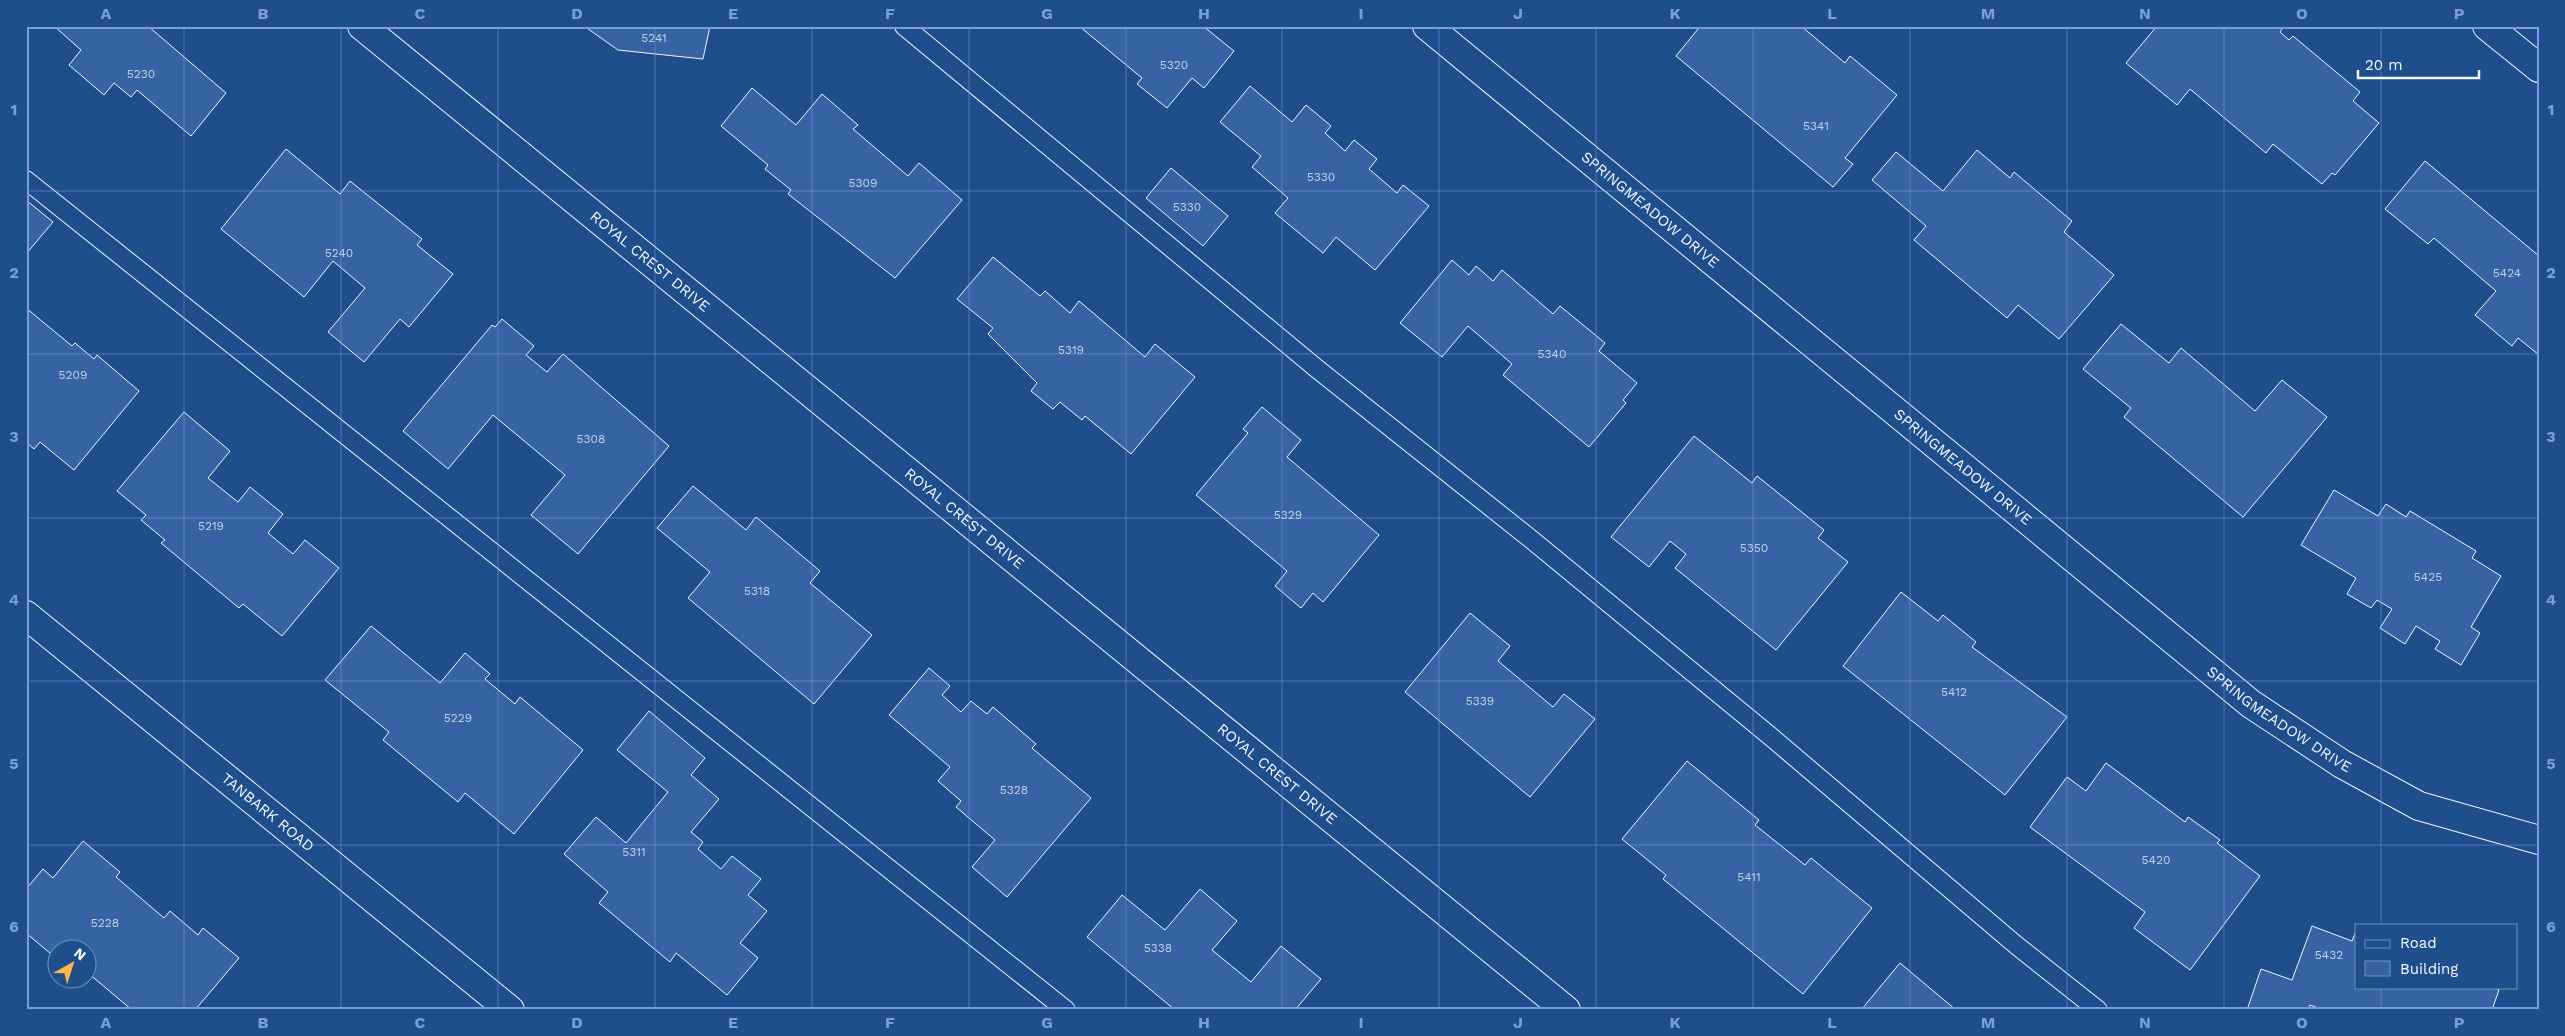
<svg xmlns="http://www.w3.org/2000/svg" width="2565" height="1036" viewBox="0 0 2565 1036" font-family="'Work Sans',sans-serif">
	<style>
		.building { fill: #3563a3; stroke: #f2f6ff }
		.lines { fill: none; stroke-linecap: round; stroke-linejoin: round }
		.service-casing { stroke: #f2f6ff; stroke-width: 20 }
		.minor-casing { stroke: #f2f6ff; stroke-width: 30 }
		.service { stroke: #1f4e8c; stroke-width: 18 }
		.minor { stroke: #1f4e8c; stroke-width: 28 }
		.grid { fill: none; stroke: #7d9aea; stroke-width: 1; stroke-opacity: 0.55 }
		.labels { text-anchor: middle; stroke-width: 4; stroke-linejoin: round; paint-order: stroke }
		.number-label { font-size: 12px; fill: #c3d1e8 }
		.street-label { font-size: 15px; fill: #f2f6ff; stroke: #1f4e8c }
		.neatline { fill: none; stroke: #7d9aea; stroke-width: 2 }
		.grid-label { font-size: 16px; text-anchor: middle; font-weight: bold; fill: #7d9aea }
	</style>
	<rect width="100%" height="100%" fill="#1f4e8c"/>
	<!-- building -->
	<g class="building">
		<path d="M54 26H148L226 93 191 136 137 90 131 97 114 83 104 95 69 65 81 50Z"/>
		<path d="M584 26H710L703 59 618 50Z"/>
		<path d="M1079 26H1203L1234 51 1204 88 1192 78 1167 108 1137 84 1142 78Z"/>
		<path d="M1695 26H1801L1845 63 1850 56 1897 95 1845 158 1853 164 1833 187 1676 56 1698 29Z"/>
		<path d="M2157 26H2284L2280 32 2289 40 2293 36 2360 92 2353 101 2379 123 2335 175 2332 173 2322 184 2273 144 2266 153 2190 89 2177 105 2126 63Z"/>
		<path d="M1250 86 1292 122 1306 105 1331 126 1325 133 1345 151 1354 140 1377 159 1369 169 1397 193 1403 185 1429 206 1375 270 1336 237 1323 253 1275 213 1288 198 1252 167 1261 156 1220 122Z"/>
		<path d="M752 88 796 125 822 94 858 125 853 129 908 176 919 163 962 200 895 278 788 194 791 190 765 169 768 165 721 126Z"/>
		<path d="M286 149 340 194 350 181 422 239 417 245 453 274 409 327 400 319 364 362 328 332 365 288 333 261 304 297 221 229Z"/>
		<path d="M1977 150 2010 178 2014 172 2072 221 2064 232 2114 275 2059 339 2018 305 2007 318 1914 240 1926 226 1872 180 1896 152 1943 191Z"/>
		<path d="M2425 161 2539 256V355L2518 338 2512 346 2475 315 2496 291 2434 238 2428 244 2385 209Z"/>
		<path d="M1171 168 1228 216 1203 246 1146 198Z"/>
		<path d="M26 200 53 222 26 254Z"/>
		<path d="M993 257 1040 296 1045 291 1070 313 1079 301 1145 357 1155 344 1195 377 1131 454 1085 416 1082 420 1060 402 1053 409 1031 391 1037 383 988 334 993 328 957 299Z"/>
		<path d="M1452 260 1469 275 1476 266 1493 281 1502 270 1553 314 1560 306 1605 343 1599 351 1637 383 1623 400 1626 403 1589 447 1503 375 1512 364 1468 326 1442 357 1400 323Z"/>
		<path d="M26 308 72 346 75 343 94 359 97 355 139 391 74 470 40 442 34 449 26 442Z"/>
		<path d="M502 319 534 346 526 355 547 372 563 354 669 446 578 554 531 515 565 475 493 415 448 469 403 431 492 325 495 327Z"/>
		<path d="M2121 324 2169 363 2181 348 2255 411 2282 380 2327 417 2243 517 2124 417 2131 408 2083 369Z"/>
		<path d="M1262 407 1301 440 1287 457 1379 535 1323 602 1313 593 1301 608 1275 586 1287 571 1196 495 1248 433 1243 429Z"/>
		<path d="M184 412 230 451 208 478 238 502 250 487 283 514 268 533 293 554 305 540 339 568 282 636 243 604 239 608 161 543 165 540 141 520 146 515 117 491Z"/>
		<path d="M1694 436 1752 483 1757 476 1824 530 1818 538 1848 562 1776 650 1675 568 1686 554 1670 541 1649 567 1611 537Z"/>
		<path d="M693 486 746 530 756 517 820 571 810 583 872 635 814 704 688 598 710 572 657 528Z"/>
		<path d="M2334 490 2378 516 2386 504 2406 517 2410 511 2476 551 2472 558 2501 576 2471 627 2480 633 2461 665 2435 649 2440 641 2416 626 2405 644 2380 628 2392 609 2377 600 2371 608 2347 594 2356 578 2301 545Z"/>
		<path d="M1901 592 1938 621 1943 615 1976 642 1972 647 2067 717 2005 795 1843 666Z"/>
		<path d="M1470 613 1510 646 1498 661 1553 707 1564 694 1595 719 1530 797 1405 692Z"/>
		<path d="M371 626 440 683 465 653 490 674 485 679 515 704 520 697 583 750 514 834 465 793 458 802 383 740 389 732 325 680Z"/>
		<path d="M929 668 950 686 942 695 961 712 971 701 987 714 993 707 1036 744 1032 748 1091 798 1007 897 972 867 995 840 956 807 961 801 938 781 950 767 889 715Z"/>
		<path d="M649 711 705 758 691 775 719 799 691 832 703 842 698 849 721 869 732 856 761 879 748 895 767 911 740 943 758 958 727 995 676 953 670 962 599 903 608 892 564 854 596 817 626 843 668 792 617 750Z"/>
		<path d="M1687 761 1759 820 1755 825 1805 865 1811 858 1872 908 1803 994 1663 879 1666 875 1622 839Z"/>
		<path d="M2106 763 2185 822 2188 817 2220 840 2217 843 2260 876 2190 970 2134 928 2145 912 2030 827 2067 777 2086 791Z"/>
		<path d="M83 841 120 872 116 877 164 918 170 911 198 935 203 928 239 958 195 1010H132L88 973V948H58L57 959 26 933V889L43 869 53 878Z"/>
		<path d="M1200 889 1237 921 1212 950 1251 982 1281 946 1321 979 1295 1010H1175L1087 937 1122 895 1165 930Z"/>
		<path d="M2312 926 2352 941 2356 931V987H2493L2499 990 2492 1010H2323L2310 1005 2308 1010H2247L2261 969 2292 980Z"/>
		<path d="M1900 963 1956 1010H1861Z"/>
	</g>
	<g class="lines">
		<defs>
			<g id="service">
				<path d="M904 26 1316 368 1532 540 1770 736 2016 945 2098 1010"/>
				<path d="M26 180 1066 1010"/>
			</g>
			<g id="minor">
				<path id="s1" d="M362 26 1566 1010"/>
				<path id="s2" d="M1427 26 2251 704 2342 764 2419 806 2539 840"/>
				<path d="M2487 26 2539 68"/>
				<path id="s3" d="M26 615 510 1010"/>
			</g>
		</defs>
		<!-- service casing -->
		<use href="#service" class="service-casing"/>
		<!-- minor casing -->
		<use href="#minor" class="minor-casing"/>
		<!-- service -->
		<use href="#service" class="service"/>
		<!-- minor -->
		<use href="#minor" class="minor"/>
	</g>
	<!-- grid -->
	<path class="grid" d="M184 26V1010M341 26V1010M498 26V1010M655 26V1010M812 26V1010M969 26V1010M1126 26V1010M1282 26V1010M1439 26V1010M1596 26V1010M1753 26V1010M1910 26V1010M2067 26V1010M2224 26V1010M2381 26V925M26 191H2539M26 354H2539M26 518H2539M26 681H2539M26 845H2539M2381 987V1010"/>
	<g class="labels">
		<!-- number labels -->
		<g class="number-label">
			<text x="654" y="42">5241</text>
			<text x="1174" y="69">5320</text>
			<text x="141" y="78">5230</text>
			<text x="1816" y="130">5341</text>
			<text x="1321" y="181">5330</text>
			<text x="863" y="187">5309</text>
			<text x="1187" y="211">5330</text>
			<text x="339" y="257">5240</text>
			<text x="2507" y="277">5424</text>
			<text x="1071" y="354">5319</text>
			<text x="1552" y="358">5340</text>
			<text x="73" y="379">5209</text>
			<text x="591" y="443">5308</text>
			<text x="1288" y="519">5329</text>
			<text x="211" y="530">5219</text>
			<text x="1754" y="552">5350</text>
			<text x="2428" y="581">5425</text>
			<text x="757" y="595">5318</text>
			<text x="1954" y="696">5412</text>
			<text x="1480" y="705">5339</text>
			<text x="458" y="722">5229</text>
			<text x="1014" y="794">5328</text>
			<text x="634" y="856">5311</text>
			<text x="2156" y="864">5420</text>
			<text x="1749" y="881">5411</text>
			<text x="105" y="927">5228</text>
			<text x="1158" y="952">5338</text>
			<text x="2329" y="959">5432</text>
		</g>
		<!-- street labels -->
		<g class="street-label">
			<text dy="5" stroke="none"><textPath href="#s2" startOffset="289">SPRINGMEADOW DRIVE</textPath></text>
			<text dy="5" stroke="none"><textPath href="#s1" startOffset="372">ROYAL CREST DRIVE</textPath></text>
			<text dy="5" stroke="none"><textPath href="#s2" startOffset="694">SPRINGMEADOW DRIVE</textPath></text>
			<text dy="5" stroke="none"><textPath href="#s1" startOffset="778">ROYAL CREST DRIVE</textPath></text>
			<text dy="5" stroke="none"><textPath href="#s2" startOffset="1099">SPRINGMEADOW DRIVE</textPath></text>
			<text dy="5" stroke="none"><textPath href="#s1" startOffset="1182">ROYAL CREST DRIVE</textPath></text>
			<text dy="5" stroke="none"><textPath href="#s3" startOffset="312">TANBARK ROAD</textPath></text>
		</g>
	</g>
	<!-- border -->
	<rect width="2565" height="1036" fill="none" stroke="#1f4e8c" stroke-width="55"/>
	<!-- legend -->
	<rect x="2355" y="924" width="162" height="65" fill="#1f4e8c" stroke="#7391ba"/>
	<rect x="2365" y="940" width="25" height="8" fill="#1f4e8c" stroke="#7391ba"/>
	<text x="2400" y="948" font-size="15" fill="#f2f6ff">Road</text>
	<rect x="2365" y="961" width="25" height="15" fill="#3563a3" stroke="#7391ba"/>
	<text x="2400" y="974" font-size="15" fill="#f2f6ff">Building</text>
	<!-- north arrow -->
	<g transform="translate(72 964) rotate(39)"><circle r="24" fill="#1f4e8c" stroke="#7391ba"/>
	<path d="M0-4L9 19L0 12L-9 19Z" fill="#ffb74d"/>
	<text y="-8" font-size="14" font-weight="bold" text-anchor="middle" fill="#f2f6ff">N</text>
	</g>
	<!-- scale -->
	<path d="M2358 70v8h121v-8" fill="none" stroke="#f2f6ff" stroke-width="2.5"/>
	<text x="2365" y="70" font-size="15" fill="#f2f6ff" stroke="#1f4e8c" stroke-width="4" paint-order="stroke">20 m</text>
	<rect x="28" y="28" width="2510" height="980" class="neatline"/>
	<g class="grid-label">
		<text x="106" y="19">A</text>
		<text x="263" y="19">B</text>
		<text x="420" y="19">C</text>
		<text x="577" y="19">D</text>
		<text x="733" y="19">E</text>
		<text x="890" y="19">F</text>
		<text x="1047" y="19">G</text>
		<text x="1204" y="19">H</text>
		<text x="1361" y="19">I</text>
		<text x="1518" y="19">J</text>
		<text x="1675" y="19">K</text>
		<text x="1832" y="19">L</text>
		<text x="1988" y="19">M</text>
		<text x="2145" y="19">N</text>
		<text x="2302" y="19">O</text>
		<text x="2459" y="19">P</text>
		<text x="14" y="115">1</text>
		<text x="2551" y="115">1</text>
		<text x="14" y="278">2</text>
		<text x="2551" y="278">2</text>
		<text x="14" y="442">3</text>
		<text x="2551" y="442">3</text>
		<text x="14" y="605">4</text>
		<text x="2551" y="605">4</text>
		<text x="14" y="769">5</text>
		<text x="2551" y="769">5</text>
		<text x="14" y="932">6</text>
		<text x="2551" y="932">6</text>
		<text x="106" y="1028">A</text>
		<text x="263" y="1028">B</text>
		<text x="420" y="1028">C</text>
		<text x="577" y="1028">D</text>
		<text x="733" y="1028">E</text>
		<text x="890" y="1028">F</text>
		<text x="1047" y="1028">G</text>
		<text x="1204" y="1028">H</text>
		<text x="1361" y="1028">I</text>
		<text x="1518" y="1028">J</text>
		<text x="1675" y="1028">K</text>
		<text x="1832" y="1028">L</text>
		<text x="1988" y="1028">M</text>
		<text x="2145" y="1028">N</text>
		<text x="2302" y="1028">O</text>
		<text x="2459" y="1028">P</text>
	</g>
</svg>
